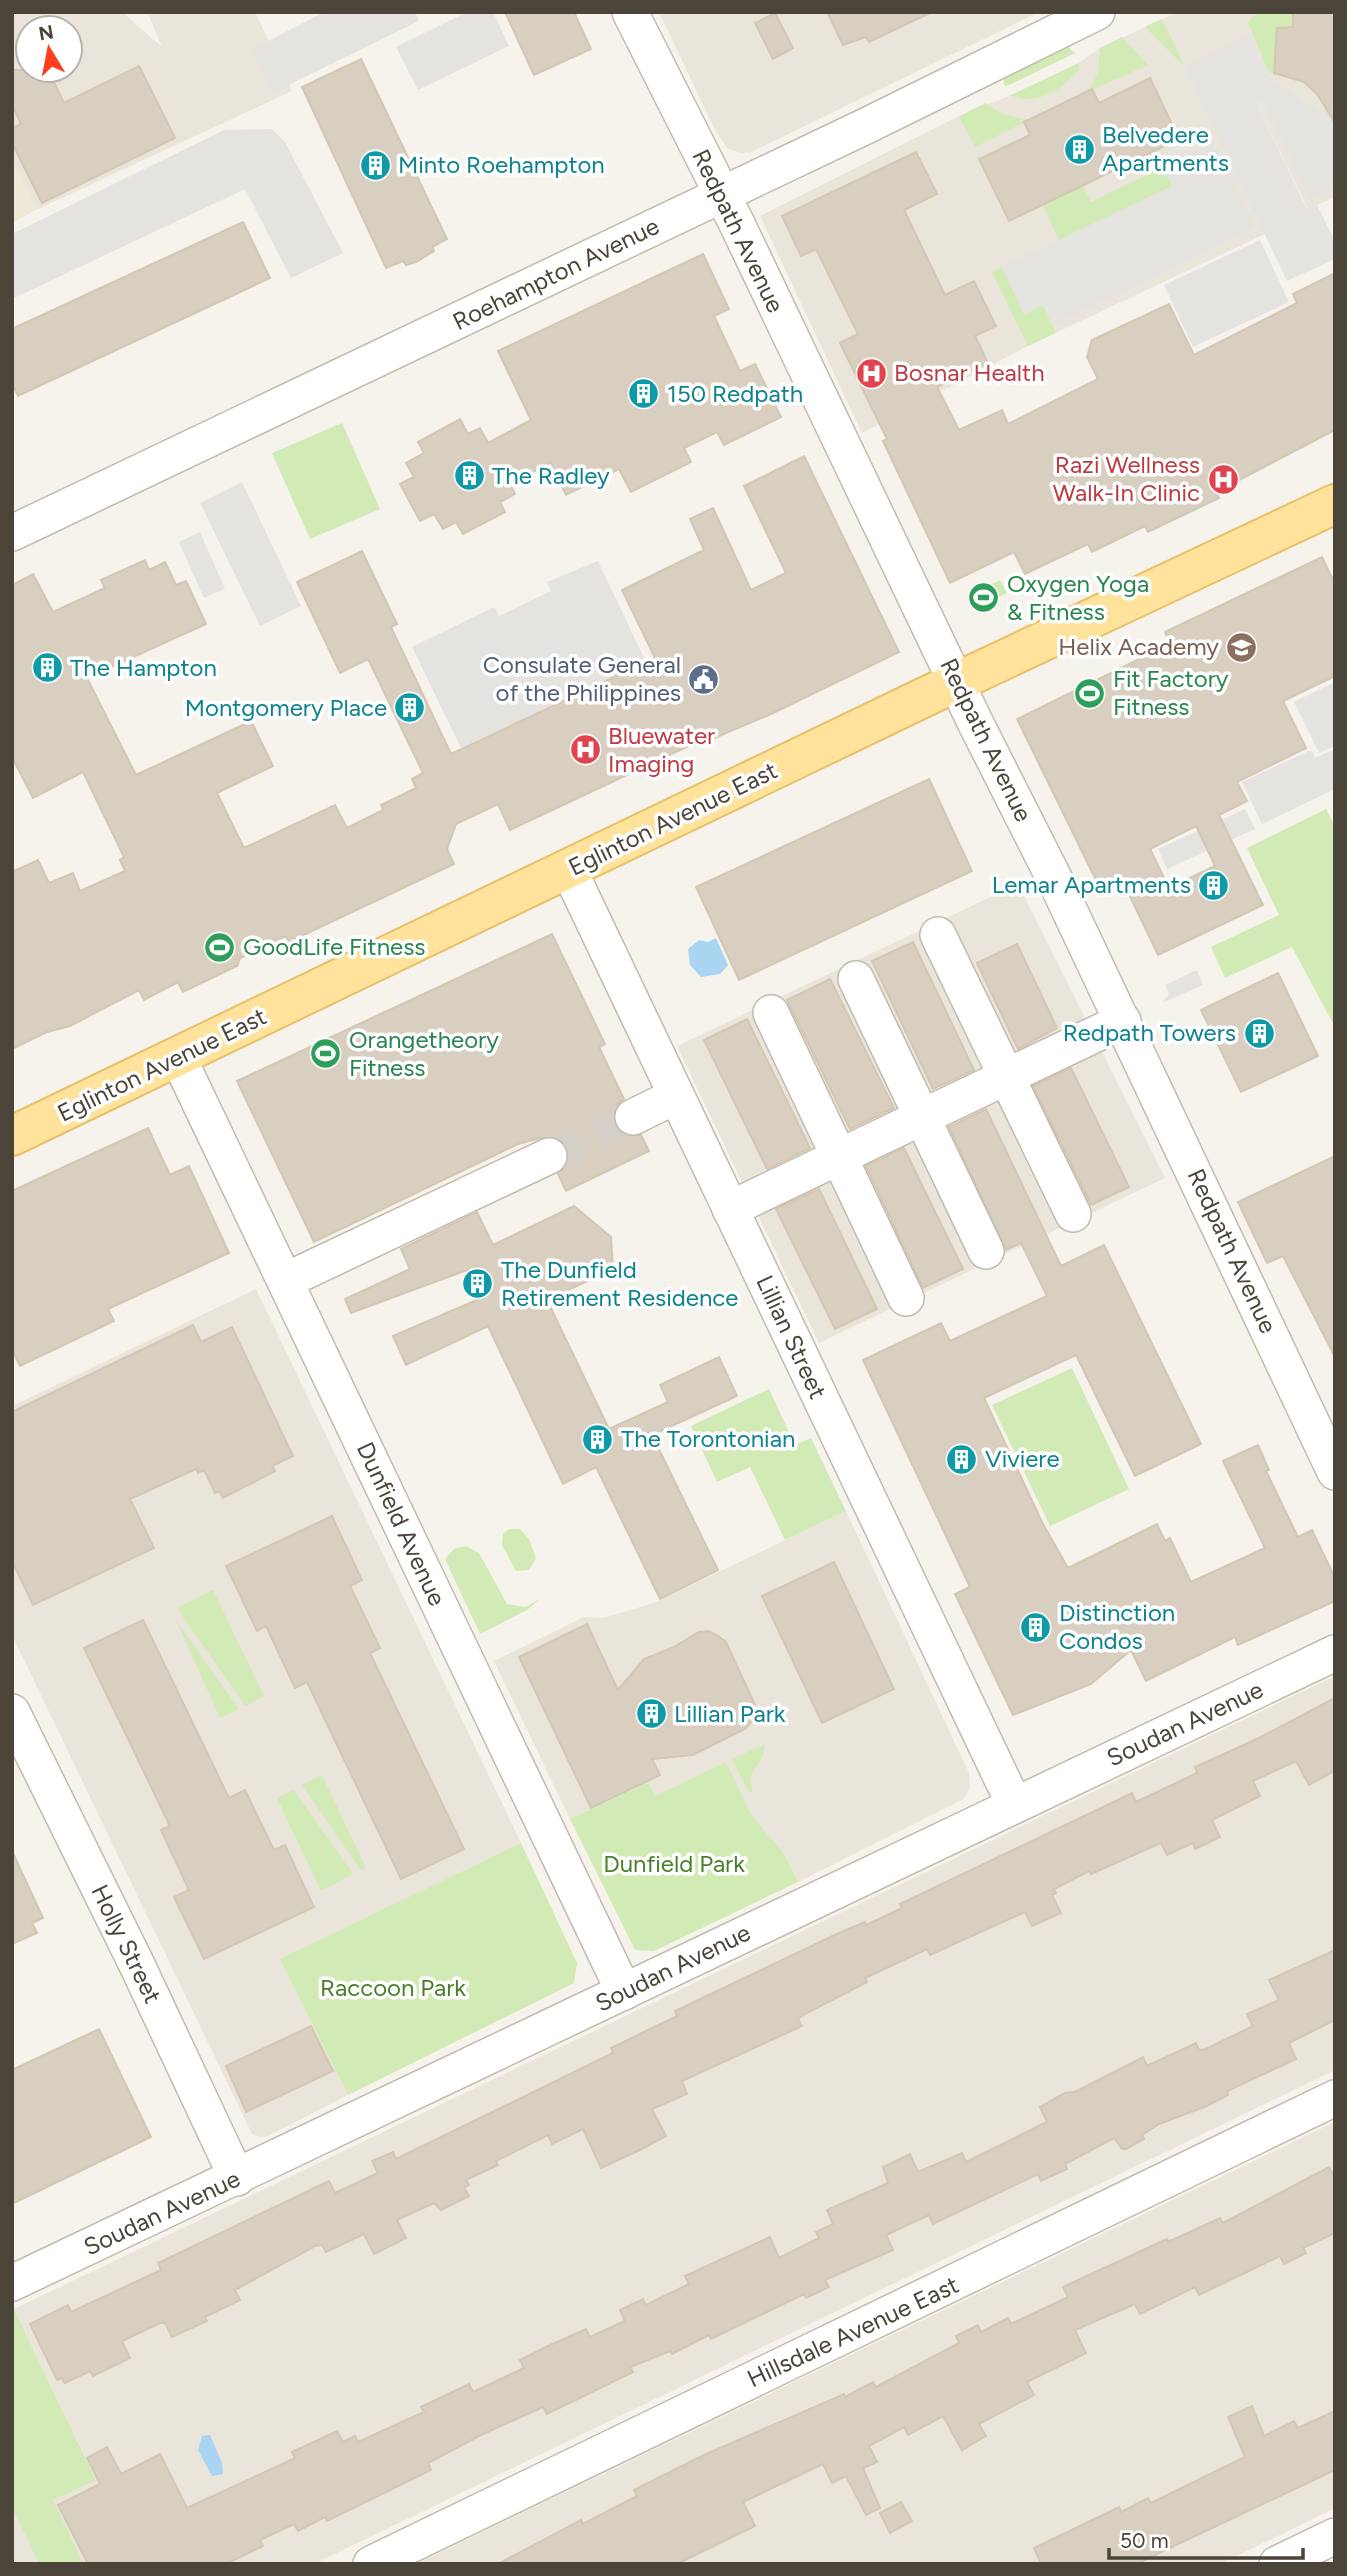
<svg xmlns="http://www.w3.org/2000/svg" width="1347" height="2576" viewBox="0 0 1347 2576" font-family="Figtree,sans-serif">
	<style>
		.residential { fill: #eae5da; fill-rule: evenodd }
		.education { fill: #efe8d6 }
		.green { fill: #d2eab5 }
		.parking { fill: #e5e3e0 }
		.water { fill: #a9d4f2 }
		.building { fill: #d8cfc1; stroke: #d3c7b4; stroke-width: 2; fill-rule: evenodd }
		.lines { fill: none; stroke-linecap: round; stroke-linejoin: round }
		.minor-tunnel { stroke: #d4d0c8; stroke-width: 35; stroke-dasharray: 35 18; stroke-linecap: butt }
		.minor-casing { stroke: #c2bbae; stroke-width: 38 }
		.major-casing { stroke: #e6c16a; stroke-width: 42 }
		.minor { stroke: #fff; stroke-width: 35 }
		.major { stroke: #ffe39c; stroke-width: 38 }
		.labels { text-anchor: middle; stroke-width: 7; stroke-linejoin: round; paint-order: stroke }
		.culture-label { font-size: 24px; fill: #0d838f; stroke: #fff; text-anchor: start }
		.street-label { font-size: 24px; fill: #4b4439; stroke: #fff }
		.health-label { font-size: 24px; fill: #be3a42; stroke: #fff; text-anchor: start }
		.leisure-label { font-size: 24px; fill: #27864d; stroke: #fff; text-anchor: start }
		.education-label { font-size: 24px; fill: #785e54; stroke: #fff; text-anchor: end }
		.service-label { font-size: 24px; fill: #4e5e75; stroke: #fff; text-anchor: end }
		.park-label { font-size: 24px; fill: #4a7f2a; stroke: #fff }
	</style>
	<rect width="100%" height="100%" fill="#f6f3ec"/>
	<!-- residential -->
	<g class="residential">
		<path d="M12 12H122L162 47 147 12H255L292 91 36 210 12 161ZM28 28H70V70H28Z"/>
		<path d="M659 12H1039L751 152 741 153 727 148 715 130Z"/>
		<path d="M1178 12H1335V197L1308 209 1256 103 1213 125 1265 234 1028 346 862 433 760 216 959 116 1011 95 1079 63 1100 48Z"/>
		<path d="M1018 884 1165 1178 819 1343 677 1046Z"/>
		<path d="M256 1289 521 1843 281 1959 348 2095 266 2137H259L252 2134 12 1635V1406Z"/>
		<path d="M846 1511 969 1773 970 1787 964 1799 798 1882 785 1855 751 1814 725 1763 655 1796 647 1782 570 1819 494 1661 584 1617 603 1618 654 1603Z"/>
		<path d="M1335 1676V2070L314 2564H84L53 2500 96 2479 14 2309Z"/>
		<path d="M1335 2122V2508L1220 2564H416Z"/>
		<path d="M12 2508 39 2564H12Z"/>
	</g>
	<!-- education -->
	<path class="education" d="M12 161 36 210 12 223Z"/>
	<!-- green -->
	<g class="green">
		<path d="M1264 12H1293V27L1277 28 1274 73H1269L1248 23 1252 17Z"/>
		<path d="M1162 19 1185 67 1147 29 1146 26Z"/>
		<path d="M1122 37 1148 65 1087 92 1098 74 1100 48Z"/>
		<path d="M1065 44 1075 53 1005 87 1002 74Z"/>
		<path d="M1079 63V69C1065 88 1034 108 1011 95Z"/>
		<path d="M986 103 1002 114 1029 120 975 147 959 116Z"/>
		<path d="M1163 167 1172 186 1059 240 1040 199 1082 185 1091 202Z"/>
		<path d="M1002 267 1024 314 1043 305 1056 333 1028 346 992 272Z"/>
		<path d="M342 423 380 509 310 539 272 453Z"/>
		<path d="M1000 580 1007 593 979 607 972 594Z"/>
		<path d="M1326 809 1335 826V1027L1292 947 1225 978 1211 947 1279 915 1247 848Z"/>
		<path d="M1072 1368 1129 1489 1050 1526 992 1405Z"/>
		<path d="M769 1389 795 1445 811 1438 846 1511 785 1540 750 1467 717 1482 691 1426Z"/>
		<path d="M509 1529H520L529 1539 536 1558 529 1570 516 1571 502 1545 503 1534Z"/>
		<path d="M466 1546 479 1553 507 1604 526 1607 540 1599 527 1610 480 1634 445 1559 454 1549Z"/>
		<path d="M213 1590 264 1696 245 1706 177 1608Z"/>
		<path d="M176 1620 239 1709 220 1718Z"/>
		<path d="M765 1744 763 1756 750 1777 752 1791 749 1793 732 1759Z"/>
		<path d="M726 1762 751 1814 785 1855 798 1882 654 1951 635 1950 570 1819 648 1782 655 1796Z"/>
		<path d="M322 1775 366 1868 361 1870 302 1785Z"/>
		<path d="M294 1790 353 1874 321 1891 277 1798Z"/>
		<path d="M521 1843 577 1963 574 1983 348 2095 280 1959Z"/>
		<path d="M14 2309 96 2480 53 2500 84 2564H39L12 2508Z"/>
	</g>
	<!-- parking -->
	<g class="parking">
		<path d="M325 12H415L419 21 272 93 252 49Z"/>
		<path d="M467 12H493L509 46 418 90 396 47Z"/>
		<path d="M1250 34 1272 79 1319 112 1335 105V188L1310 200 1263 100 1256 103 1307 209 1317 205 1335 241V259L1287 281 1185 67Z"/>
		<path d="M272 129 285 142 343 253 291 278 245 189 12 299V234L224 130Z"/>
		<path d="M1214 143 1255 228 1053 325 1043 305 1024 314 1002 267 1172 186 1163 167Z"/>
		<path d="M1260 240 1289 302 1193 347 1164 285Z"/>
		<path d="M242 482 301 606 260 626 200 503Z"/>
		<path d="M200 532 225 589 204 598 179 542Z"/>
		<path d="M598 561 646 662 461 748 412 647 494 607 499 616 551 591 547 582Z"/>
		<path d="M1335 682V746L1319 753 1294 702Z"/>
		<path d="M1335 749V789L1262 824 1242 782 1311 750 1315 758Z"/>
		<path d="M1245 809 1255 829 1167 869 1158 849Z"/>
		<path d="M1197 970 1203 985 1162 1003 1169 994 1165 985Z"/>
	</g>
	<!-- water -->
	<g class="water">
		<path d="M716 938 728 965 720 974 701 977 690 965 688 949 699 940 708 942Z"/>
		<path d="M210 2435 222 2463 223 2474 212 2476 198 2450 202 2436Z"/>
	</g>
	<!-- building -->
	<g class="building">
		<path d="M505 12H574L591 49 534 75Z"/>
		<path d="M827 12H932L869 42 866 37 843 45Z"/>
		<path d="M1293 12H1335V123L1317 94 1304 82 1274 73 1277 28 1293 27Z"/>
		<path d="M775 13 793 48 773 59 755 23Z"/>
		<path d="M361 59 447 239 432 247 434 251 416 262 406 265 403 261 386 268 302 87Z"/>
		<path d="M139 66 175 138 42 203 12 143V128L21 124 12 104V70H48L64 103Z"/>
		<path d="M1150 78 1179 139 1009 221 979 159 1030 135 1024 122 1092 89 1099 103Z"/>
		<path d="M916 152 937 194 904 210 945 295 974 281 996 326 975 336 988 363 937 387 959 430 1002 410 1008 424 1098 379 1087 357 1092 340 1169 304 1194 355 1297 303 1293 294 1335 273V430L1216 492 1219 498 1148 532 1145 526 1092 552 1088 544 1025 574 1014 552 950 583 883 441 887 439 840 343 858 334 816 249 801 256 782 216Z"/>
		<path d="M243 222 270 278 18 396 12 383V329Z"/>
		<path d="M703 254 729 309 714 316 740 371 755 364 781 417 724 445 717 432 684 448 691 462 631 492 619 469 566 495 551 462 510 484 515 494 500 502 505 512 463 534 456 522 443 529 434 514 420 521 400 484 414 477 406 463 424 453 418 442 460 419 468 434 480 428 488 443 531 420 498 351Z"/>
		<path d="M804 456 899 652 771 714 696 746 695 743 510 830 498 804 456 824 447 849 454 864 289 942 286 936 240 958 237 966 183 992 178 982 144 1000 139 990 70 1026 47 1032 12 1049V872L38 860 49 883 73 873 80 891 125 871 120 860 124 857 83 772 33 798 12 757V585L33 574 53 612 105 588 101 580 145 560 149 570 165 562 176 585 186 581 206 624 87 678 136 775 251 721 273 766 217 793 244 848 335 805 347 828 383 810 381 805 416 788 412 779 423 773 368 659 340 673 297 582 362 551 397 624 391 627 451 754 655 658 622 590 704 550 690 519 713 508 751 590 786 573 744 486Z"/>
		<path d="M1322 557 1335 584V676L1283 701 1306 748 1237 782 1247 801 1219 815 1263 905 1158 955 1125 886 1106 895 1094 876 1017 719 1170 644 1165 632ZM1196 826 1215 866 1169 888 1150 849Z"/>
		<path d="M929 779 972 871 739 980 696 887Z"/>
		<path d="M552 934 605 1044 599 1047 624 1099 616 1106 615 1125 622 1134 641 1135 649 1151 566 1191 558 1174 566 1167 567 1148 560 1139 541 1138 518 1144 314 1242 237 1081Z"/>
		<path d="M913 942 974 1070 933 1089 872 961Z"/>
		<path d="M1017 944 1057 1028 1018 1049 977 963Z"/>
		<path d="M1278 973 1318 1056 1241 1092 1201 1010Z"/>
		<path d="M830 979 894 1108 850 1129 787 1000Z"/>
		<path d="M747 1019 810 1148 767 1169 704 1040Z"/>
		<path d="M1071 1068 1129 1187 1091 1205 1033 1086Z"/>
		<path d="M986 1109 1061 1266 1104 1245 1201 1444 1135 1476 1076 1355 984 1398 1042 1522 1068 1568 1157 1524 1165 1541 1170 1538 1191 1582 1265 1548 1223 1461 1258 1445 1269 1470 1266 1471 1298 1537 1312 1530 1335 1578V1601L1238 1645 1235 1637 1146 1681 1131 1650 1091 1684 1013 1715 955 1594 970 1587 863 1360 941 1323 950 1341 1047 1296 1021 1243 1006 1250 949 1127Z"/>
		<path d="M148 1128 170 1175 189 1166 229 1253 108 1309 114 1321 20 1366 12 1350V1191Z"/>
		<path d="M904 1148 963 1269 923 1288 866 1166Z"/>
		<path d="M1335 1156V1357L1283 1256 1267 1263 1238 1202Z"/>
		<path d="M819 1189 877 1309 835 1329 776 1209Z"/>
		<path d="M574 1206 611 1237 613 1269 547 1300 609 1429 668 1402 660 1385 719 1357 737 1396 652 1435 718 1570 660 1599 596 1467 563 1484 488 1326 406 1365 393 1336 479 1299 467 1270 351 1313 345 1299 410 1269 401 1249 477 1212 493 1245Z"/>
		<path d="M193 1325 201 1342 232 1327 293 1456 272 1466 275 1471 223 1498 219 1491 215 1493 204 1470 198 1473 196 1469 130 1499 154 1548 33 1605 12 1561V1412Z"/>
		<path d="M332 1516 362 1580 350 1586 380 1648 370 1653 464 1849 401 1879 307 1682 295 1688 266 1626 257 1631 226 1566Z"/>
		<path d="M834 1562 894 1689 822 1723 762 1596Z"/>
		<path d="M143 1620 229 1798 245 1790 274 1850 285 1845 314 1907 204 1959 174 1897 189 1890 161 1830 170 1826 84 1648Z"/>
		<path d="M587 1624 618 1690 644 1659 672 1648 699 1632 709 1631 718 1636 726 1642 755 1705 753 1720 745 1729 693 1755 652 1759 660 1775 591 1808 519 1657Z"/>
		<path d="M1335 1698V1771L1309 1785 1296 1761 1253 1781 1260 1796 1212 1820 1220 1837 1195 1849 1193 1843 1167 1855 1161 1843 1091 1874 1089 1871 1054 1889 1056 1893 1052 1895 1061 1913 1032 1926 1025 1912 930 1955 927 1949 865 1978 867 1982 803 2015 798 2019 802 2026 682 2081 687 2094 652 2109 666 2136 640 2150 601 2168 583 2129 552 2144 548 2135 496 2161 498 2165 466 2180 469 2185 464 2188 469 2196 441 2210 434 2203 397 2220 406 2238 374 2254 364 2234 326 2252 322 2245 315 2246 235 2290 240 2300 205 2317 207 2321 172 2337 165 2323H160L122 2341 130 2358 93 2376 90 2371 65 2383 62 2378 57 2380 30 2324 68 2305 71 2312 161 2270 158 2263 329 2181 335 2193 378 2173 372 2161 393 2152 396 2159 613 2053 611 2048 677 2016 675 2011 841 1932 865 1922 866 1925 902 1908 900 1904 1132 1793 1136 1802 1197 1773 1195 1767 1259 1738Z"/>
		<path d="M12 1851 43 1918 32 1923 37 1933 12 1944Z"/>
		<path d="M1335 1950V2020L1289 2043 1296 2059 1227 2091 1228 2095 1207 2106 1159 2124 1142 2135 1144 2139 1126 2149H1122L1114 2138 1065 2164 1067 2169 1041 2181 1038 2174 933 2224 929 2215 886 2235 893 2250 825 2280 829 2287 806 2298 804 2294 711 2339 709 2335 672 2354 670 2351 630 2367 633 2372 547 2414 543 2407 481 2435 428 2463 431 2470 327 2521 325 2517 298 2531 294 2524 260 2540 263 2546 226 2564H88L58 2505 100 2484 87 2458 107 2447 121 2474 160 2454 187 2508 295 2458 292 2452 337 2431 343 2442 355 2436 358 2442 424 2412 421 2407 469 2384 473 2392 524 2368 520 2360 548 2346 586 2329 590 2337 625 2321 620 2310 643 2299 646 2305 689 2284 685 2276 770 2237 779 2258 819 2238 816 2232 833 2224 827 2210 888 2183 883 2167 910 2154 918 2172 962 2153 966 2162 1047 2122 1040 2107 1065 2093 1075 2092 1143 2057 1147 2066 1196 2043 1199 2050 1206 2049 1253 2026 1247 2014 1279 2000 1269 1980Z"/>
		<path d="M311 2026 333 2071 246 2112 226 2066Z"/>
		<path d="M99 2029 151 2137 12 2204V2070Z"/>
		<path d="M1329 2167 1335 2178V2233L1303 2248 1306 2253 1284 2264 1280 2256 1199 2295 1195 2287 1140 2314 1135 2304 1075 2330 1086 2353 1027 2382 1034 2395 979 2424 986 2436 962 2450 943 2416 908 2435 904 2427 869 2446 877 2462 863 2468 880 2508 866 2515 846 2476 832 2483 823 2464 743 2502 755 2526 677 2564H498L581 2520 583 2524 637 2496 634 2490 704 2455 844 2394 845 2397 873 2382 876 2387 959 2343 956 2336 978 2325 981 2332 1008 2318 1011 2324 1068 2297 1063 2287 1167 2239 1168 2242 1220 2218 1223 2223Z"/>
		<path d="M1252 2406 1264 2436 1294 2421 1298 2428 1335 2411V2470L1136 2564H1041L1034 2548 1119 2507 1121 2512 1148 2498 1151 2503 1245 2457 1228 2417Z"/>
		<path d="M901 2502 912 2521 890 2533 880 2513Z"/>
	</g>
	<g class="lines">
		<!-- minor-tunnel -->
		<path class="minor-tunnel" d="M549 1156 633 1117"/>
		<defs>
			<g id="minor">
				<path d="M630 12 737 224 975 722 1057 884 1335 1472"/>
				<path d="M12 533 866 126 1097 12"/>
				<path d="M569 870 1014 1804"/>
				<path d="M938 935 1073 1214"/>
				<path d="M856 979 986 1251"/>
				<path d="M771 1013 906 1298"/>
				<path d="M178 1057 624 1992"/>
				<path d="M633 1117 676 1096"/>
				<path d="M730 1209 1123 1021"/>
				<path d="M287 1280 549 1156"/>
				<path d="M12 1712 137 1965 237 2178"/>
				<path d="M12 2283 1335 1653"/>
				<path d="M371 2564 1335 2098"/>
				<path d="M1277 2564 1335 2536"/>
			</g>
			<path id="major" d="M12 1136 929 695 1335 504"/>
		</defs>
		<!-- minor casing -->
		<use href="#minor" class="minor-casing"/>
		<!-- major casing -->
		<use href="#major" class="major-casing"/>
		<!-- minor -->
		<use href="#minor" class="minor"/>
		<!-- major -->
		<use href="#major" class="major"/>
	</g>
	<!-- icons -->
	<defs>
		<symbol id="building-disc" viewBox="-11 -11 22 22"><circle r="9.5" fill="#0f9aa8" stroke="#fff"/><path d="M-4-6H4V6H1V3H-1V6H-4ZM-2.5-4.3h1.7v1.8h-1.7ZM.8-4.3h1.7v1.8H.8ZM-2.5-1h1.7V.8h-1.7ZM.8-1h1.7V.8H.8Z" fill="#fff"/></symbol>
		<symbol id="hospital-disc" viewBox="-11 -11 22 22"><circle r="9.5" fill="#e0444e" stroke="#fff"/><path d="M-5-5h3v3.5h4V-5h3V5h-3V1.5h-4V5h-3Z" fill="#fff"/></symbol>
		<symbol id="stadium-disc" viewBox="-11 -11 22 22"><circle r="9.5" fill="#2e9e5b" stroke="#fff"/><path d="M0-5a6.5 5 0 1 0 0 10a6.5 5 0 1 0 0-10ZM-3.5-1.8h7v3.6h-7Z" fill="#fff"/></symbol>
		<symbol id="university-disc" viewBox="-11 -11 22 22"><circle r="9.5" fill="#8d6e63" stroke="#fff"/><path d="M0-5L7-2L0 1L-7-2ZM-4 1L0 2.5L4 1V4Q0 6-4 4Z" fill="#fff"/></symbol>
		<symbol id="civic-disc" viewBox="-11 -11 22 22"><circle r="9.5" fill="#5c6f8a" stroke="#fff"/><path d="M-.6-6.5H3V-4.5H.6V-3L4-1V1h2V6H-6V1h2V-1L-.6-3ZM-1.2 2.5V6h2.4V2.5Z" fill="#fff"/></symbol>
	</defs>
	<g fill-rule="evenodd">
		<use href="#building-disc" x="1062" y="132" width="35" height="35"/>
		<use href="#building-disc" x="358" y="148" width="35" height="35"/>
		<use href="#hospital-disc" x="854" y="356" width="35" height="35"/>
		<use href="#building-disc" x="626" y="376" width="35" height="35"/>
		<use href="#building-disc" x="452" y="458" width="35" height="35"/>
		<use href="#hospital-disc" x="1206" y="462" width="35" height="35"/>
		<use href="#stadium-disc" x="966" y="580" width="35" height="35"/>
		<use href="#university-disc" x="1224" y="630" width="35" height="35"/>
		<use href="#building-disc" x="30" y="650" width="35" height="35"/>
		<use href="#civic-disc" x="686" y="662" width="35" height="35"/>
		<use href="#stadium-disc" x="1072" y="676" width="35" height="35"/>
		<use href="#building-disc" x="392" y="690" width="35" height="35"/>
		<use href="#hospital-disc" x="568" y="732" width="35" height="35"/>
		<use href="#building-disc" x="1196" y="868" width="35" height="35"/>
		<use href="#stadium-disc" x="202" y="930" width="35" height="35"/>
		<use href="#building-disc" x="1242" y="1016" width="35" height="35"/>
		<use href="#stadium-disc" x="308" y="1036" width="35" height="35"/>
		<use href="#building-disc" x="460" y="1266" width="35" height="35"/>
		<use href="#building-disc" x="580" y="1422" width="35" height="35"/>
		<use href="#building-disc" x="944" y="1442" width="35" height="35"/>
		<use href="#building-disc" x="1018" y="1610" width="35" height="35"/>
		<use href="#building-disc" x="634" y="1696" width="35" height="35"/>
	</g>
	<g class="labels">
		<!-- culture labels -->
		<g class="culture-label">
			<text x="1102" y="143">Belvedere<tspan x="1102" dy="28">Apartments</tspan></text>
			<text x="398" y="173">Minto Roehampton</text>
			<text x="667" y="402">150 Redpath</text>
			<text x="492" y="484">The Radley</text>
			<text x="70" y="676">The Hampton</text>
			<text x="387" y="716" text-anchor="end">Montgomery Place</text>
			<text x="1191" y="893" text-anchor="end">Lemar Apartments</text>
			<text x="1236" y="1041" text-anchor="end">Redpath Towers</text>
			<text x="501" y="1278">The Dunfield<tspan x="501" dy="28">Retirement Residence</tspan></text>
			<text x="621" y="1447">The Torontonian</text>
			<text x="985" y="1467">Viviere</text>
			<text x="1059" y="1621">Distinction<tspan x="1059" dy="28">Condos</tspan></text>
			<text x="674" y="1722">Lillian Park</text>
		</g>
		<!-- street labels -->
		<g class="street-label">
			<text transform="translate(738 231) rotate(64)" y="8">Redpath Avenue</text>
			<text transform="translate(556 274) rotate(-26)" y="8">Roehampton Avenue</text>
			<text transform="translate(986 740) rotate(64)" y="8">Redpath Avenue</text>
			<text transform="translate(673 819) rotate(-26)" y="8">Eglinton Avenue East</text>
			<text transform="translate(162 1065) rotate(-26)" y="8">Eglinton Avenue East</text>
			<text transform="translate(1232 1251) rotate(65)" y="8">Redpath Avenue</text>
			<text transform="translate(791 1337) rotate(65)" y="8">Lillian Street</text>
			<text transform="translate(401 1524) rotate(65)" y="8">Dunfield Avenue</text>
			<text transform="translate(1185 1724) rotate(-25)" y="8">Soudan Avenue</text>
			<text transform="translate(126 1944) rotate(64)" y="8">Holly Street</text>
			<text transform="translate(673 1968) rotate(-26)" y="8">Soudan Avenue</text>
			<text transform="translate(162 2213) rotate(-25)" y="8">Soudan Avenue</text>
			<text transform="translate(853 2332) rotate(-25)" y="8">Hillsdale Avenue East</text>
		</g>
		<!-- health labels -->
		<g class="health-label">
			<text x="894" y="381">Bosnar Health</text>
			<text x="1200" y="473" text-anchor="end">Razi Wellness<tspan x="1200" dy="28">Walk-In Clinic</tspan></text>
			<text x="608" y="744">Bluewater<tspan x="608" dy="28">Imaging</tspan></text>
		</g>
		<!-- leisure labels -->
		<g class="leisure-label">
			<text x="1007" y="592">Oxygen Yoga<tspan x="1007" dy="28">&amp; Fitness</tspan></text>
			<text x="1113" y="687">Fit Factory<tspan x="1113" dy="28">Fitness</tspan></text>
			<text x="243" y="955">GoodLife Fitness</text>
			<text x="349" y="1048">Orangetheory<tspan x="349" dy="28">Fitness</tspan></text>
		</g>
		<!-- education labels -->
		<g class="education-label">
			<text x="1219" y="655">Helix Academy</text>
		</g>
		<!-- service labels -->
		<g class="service-label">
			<text x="681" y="673">Consulate General<tspan x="681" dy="28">of the Philippines</tspan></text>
		</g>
		<!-- park labels -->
		<g class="park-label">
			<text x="674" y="1872">Dunfield Park</text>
			<text x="393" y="1996">Raccoon Park</text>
		</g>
	</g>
	<!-- border -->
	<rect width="1347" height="2576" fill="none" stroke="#4b4439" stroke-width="28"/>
	<!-- north arrow -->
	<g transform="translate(49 49) rotate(350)"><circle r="33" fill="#ffffff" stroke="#b7b4b0" stroke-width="2"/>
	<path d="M0-5L12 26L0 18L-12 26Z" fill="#fc3f1d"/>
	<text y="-10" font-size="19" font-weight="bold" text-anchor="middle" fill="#4b4439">N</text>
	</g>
	<!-- scale -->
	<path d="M1109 2548v10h194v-10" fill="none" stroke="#4b4439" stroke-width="3.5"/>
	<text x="1120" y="2548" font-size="21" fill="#4b4439" stroke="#ffffff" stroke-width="5" paint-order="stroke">50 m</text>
</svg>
